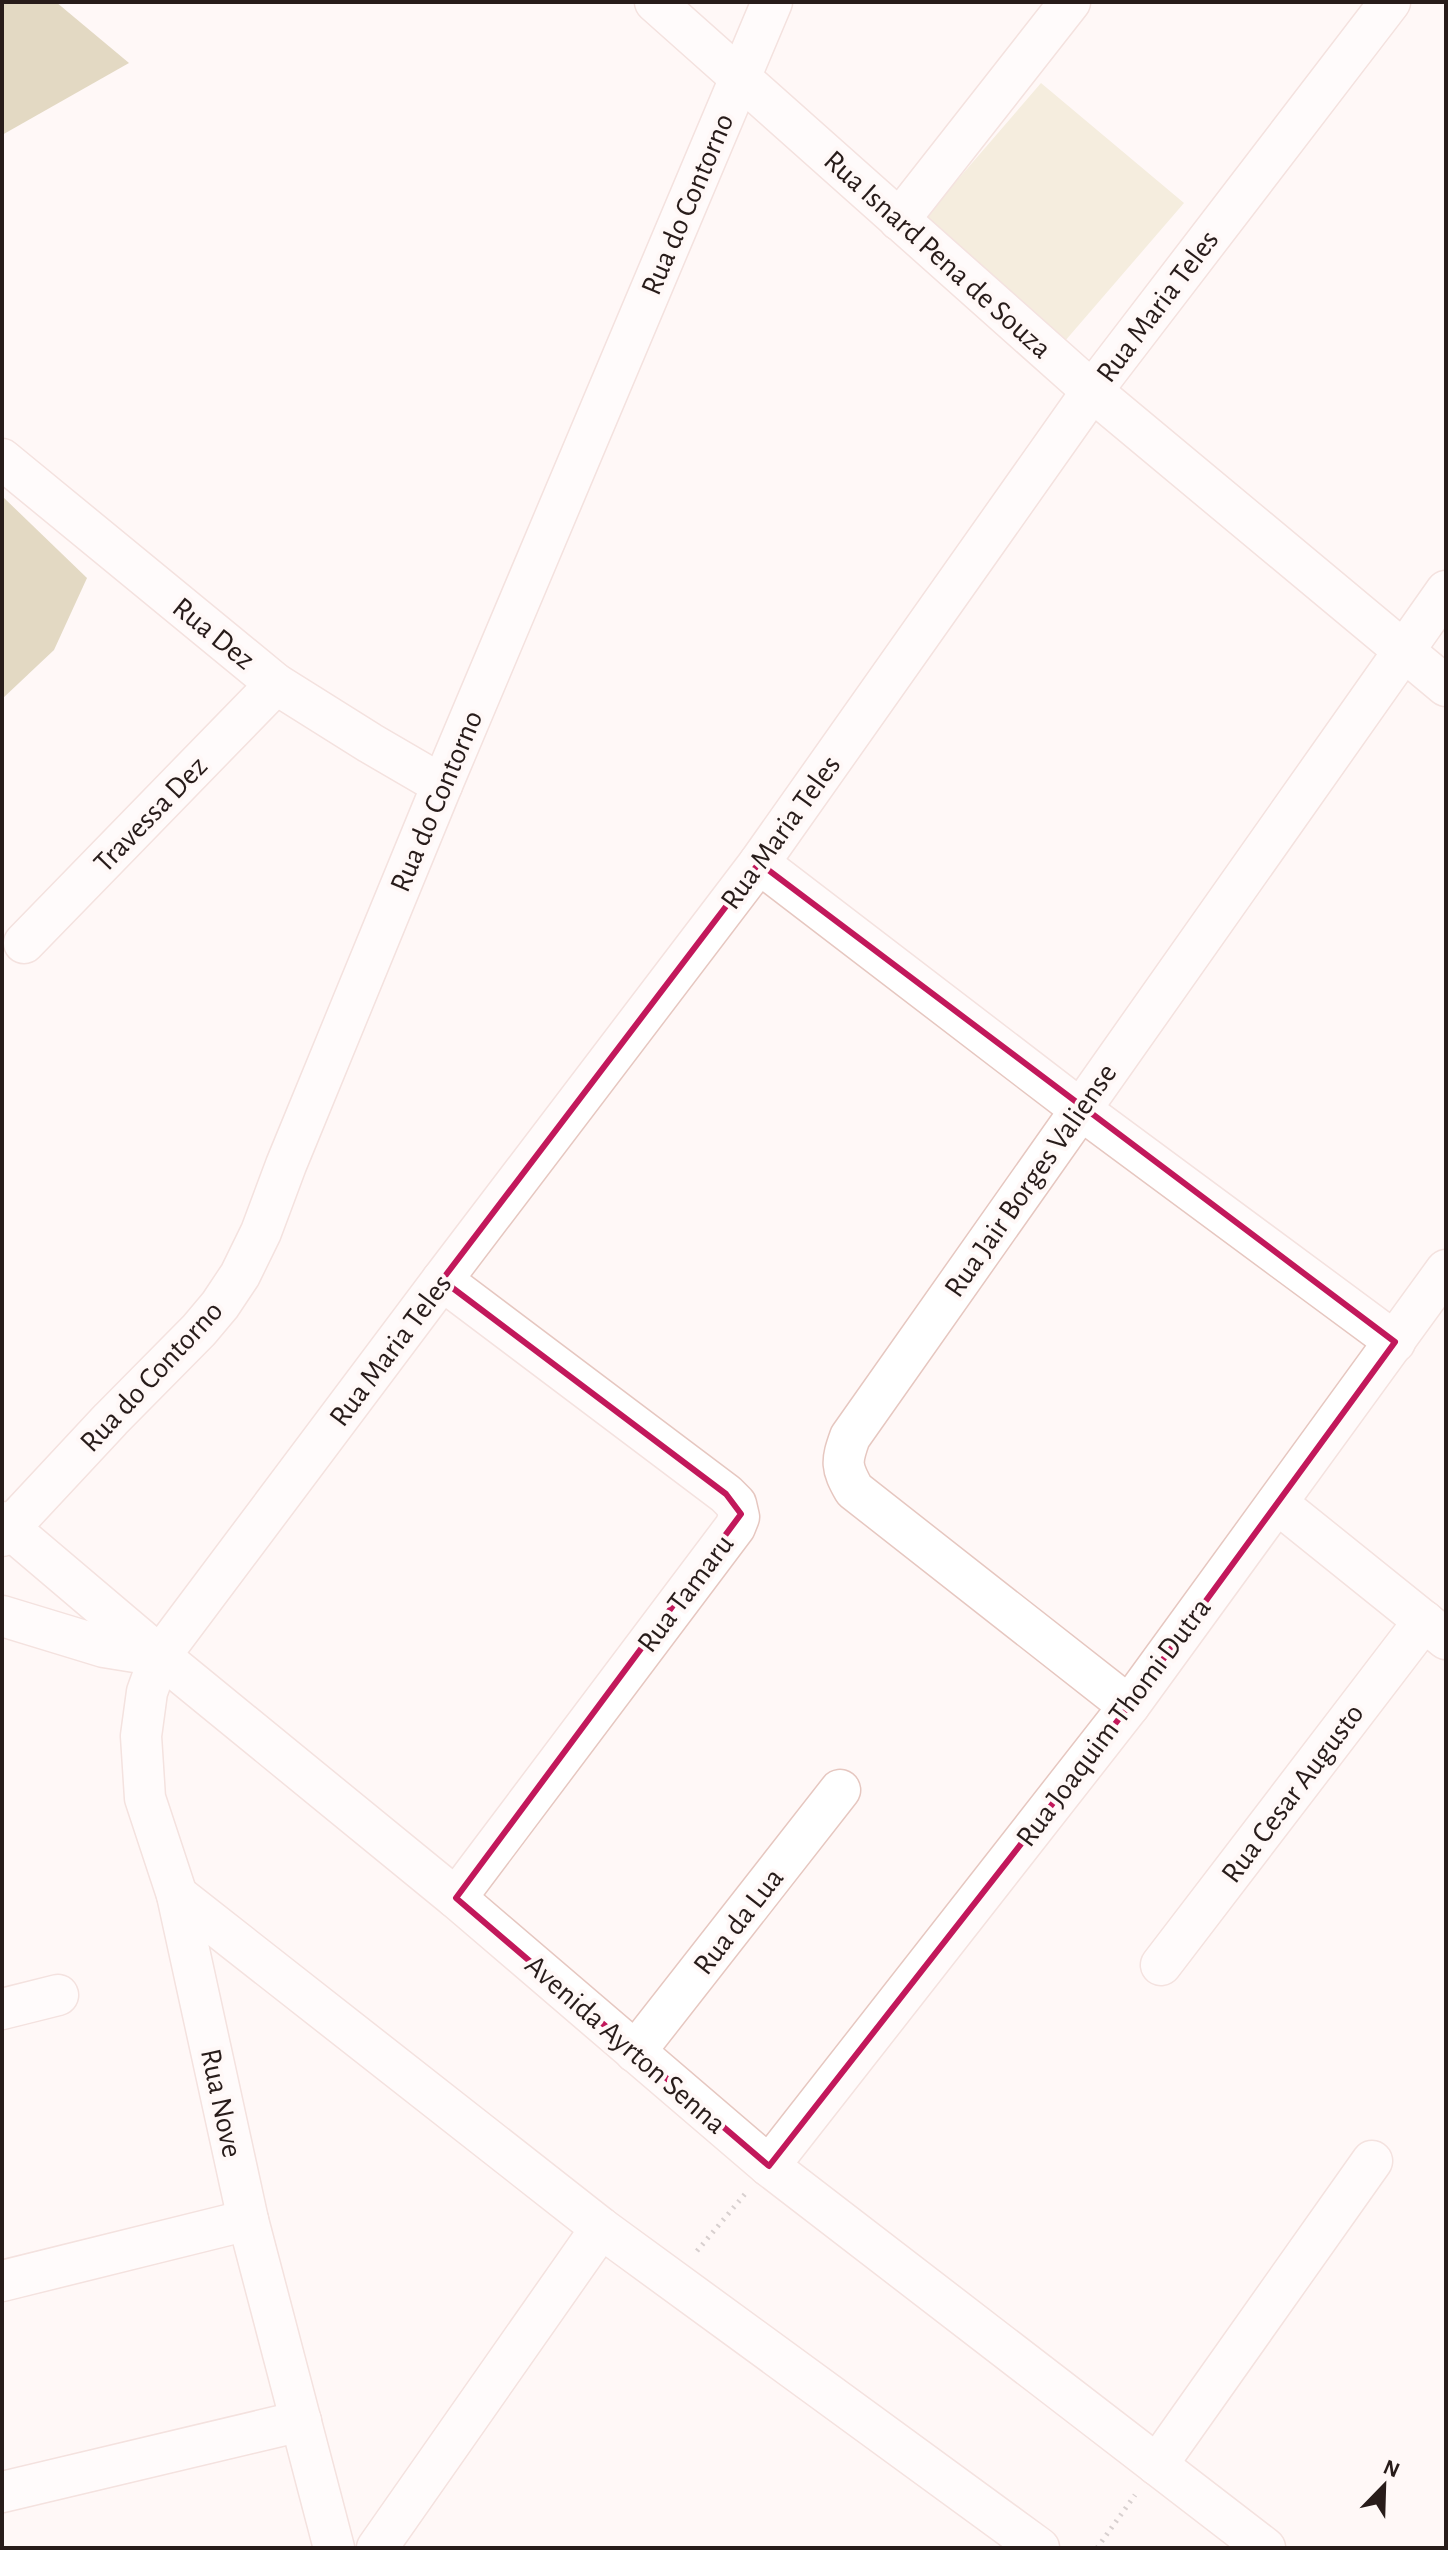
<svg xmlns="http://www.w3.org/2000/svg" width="1448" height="2550" viewBox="0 0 1448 2550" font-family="'Alegreya Sans',sans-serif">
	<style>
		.green { fill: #e8e0bf }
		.forest { fill: #c1b483 }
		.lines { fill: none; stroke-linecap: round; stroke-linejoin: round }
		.minor-casing { stroke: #e6c7c0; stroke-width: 43 }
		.path { stroke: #a89f9d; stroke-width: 5; stroke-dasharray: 2 6; stroke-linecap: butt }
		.minor { stroke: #fff; stroke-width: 40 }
		.marked { fill: none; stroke: #c2185b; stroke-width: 6; stroke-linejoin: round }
		.labels { text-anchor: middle; stroke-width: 8; stroke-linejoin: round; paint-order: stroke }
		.street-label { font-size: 30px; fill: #281c1a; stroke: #fff8f7 }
	</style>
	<rect width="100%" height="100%" fill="#fff8f7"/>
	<!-- green -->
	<path class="green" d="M1041 83 1184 203 1065 341 922 221Z"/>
	<!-- forest -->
	<g class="forest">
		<path d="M2 2H56L129 63 2 135Z"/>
		<path d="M2 496 87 578 54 650 2 699Z"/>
	</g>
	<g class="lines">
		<defs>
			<g id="minor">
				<path d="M655 2 1092 391 1446 686"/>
				<path d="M899 220 1070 2"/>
				<path d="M2 459 276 684 370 743 442 785"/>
				<path d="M759 863 1080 1109 1395 1342"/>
				<path d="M24 943 276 684"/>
				<path d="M442 1280 726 1494 736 1504 739 1517 735 1527 456 1898"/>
				<path d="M1277 1503 1446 1639"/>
				<path d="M2 1522 160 1656 456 1898 769 2166 1265 2548"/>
				<path d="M2 1536 111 1419 199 1330 220 1305 240 1275 261 1232 286 1165 442 785 772 2"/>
				<path d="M2 1616 104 1647 160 1656"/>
				<path d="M1129 1706 854 1490C841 1467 841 1462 850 1437L1446 591"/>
				<path d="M177 1895 601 2228 1039 2548"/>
				<path d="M1161 1965 1424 1621"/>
				<path d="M2 2009 58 1995"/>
				<path d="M635 2052 840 1790"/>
				<path d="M769 2166 1129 1706 1446 1270"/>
				<path d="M2 2281 248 2220"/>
				<path d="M1157 2465 1372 2161"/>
				<path d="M2 2492 301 2421"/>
				<path d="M334 2548 248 2220 177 1895 145 1798 141 1736 147 1692 160 1656 442 1280 759 863 1092 391 1390 2"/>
				<path d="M377 2548 601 2228"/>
			</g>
		</defs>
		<!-- minor casing -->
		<use href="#minor" class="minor-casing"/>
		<!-- path -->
		<g class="path">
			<path d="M697 2251 745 2194"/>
			<path d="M1097 2548 1135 2495"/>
		</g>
		<!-- minor -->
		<use href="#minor" class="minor"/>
	</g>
	<!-- marked area -->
	<path d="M0 0H1448V2550H0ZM759 863 1395 1342 1129 1706 769 2166 456 1898 741 1514 726 1494 442 1280Z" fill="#fff8f7" fill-opacity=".55" fill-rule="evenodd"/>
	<path class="marked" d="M759 863 1395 1342 1129 1706 769 2166 456 1898 741 1514 726 1494 442 1280Z"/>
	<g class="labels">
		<!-- street labels -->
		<g class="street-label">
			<text transform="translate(687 204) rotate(-67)" y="10">Rua do Contorno</text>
			<text transform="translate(938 254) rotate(42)" y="10">Rua Isnard Pena de Souza</text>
			<text transform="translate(1157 306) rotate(-53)" y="10">Rua Maria Teles</text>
			<text transform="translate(214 633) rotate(39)" y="10">Rua Dez</text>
			<text transform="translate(436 801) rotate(-67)" y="10">Rua do Contorno</text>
			<text transform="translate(150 814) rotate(-46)" y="10">Travessa Dez</text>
			<text transform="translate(780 832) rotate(-54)" y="10">Rua Maria Teles</text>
			<text transform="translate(1030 1180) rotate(-55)" y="10">Rua Jair Borges Valiense</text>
			<text transform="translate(390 1350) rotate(-53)" y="10">Rua Maria Teles</text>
			<text transform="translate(151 1376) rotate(-47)" y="10">Rua do Contorno</text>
			<text transform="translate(685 1593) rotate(-53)" y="10">Rua Tamaru</text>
			<text transform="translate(1113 1722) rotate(-53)" y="10">Rua Joaquim Thomi Dutra</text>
			<text transform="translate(1292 1793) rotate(-53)" y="10">Rua Cesar Augusto</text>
			<text transform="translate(738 1921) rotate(-52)" y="10">Rua da Lua</text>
			<text transform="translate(626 2044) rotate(41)" y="10">Avenida Ayrton Senna</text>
			<text transform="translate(222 2103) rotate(78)" y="10">Rua Nove</text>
		</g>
	</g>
	<!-- border -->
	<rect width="1448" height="2550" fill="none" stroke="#281c1a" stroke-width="8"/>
	<!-- north arrow -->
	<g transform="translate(1384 2486) rotate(23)" stroke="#fff8f7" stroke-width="6" paint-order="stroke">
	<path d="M0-6L14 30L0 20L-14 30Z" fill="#281c1a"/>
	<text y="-12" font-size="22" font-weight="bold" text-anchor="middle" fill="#281c1a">N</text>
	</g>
</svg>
